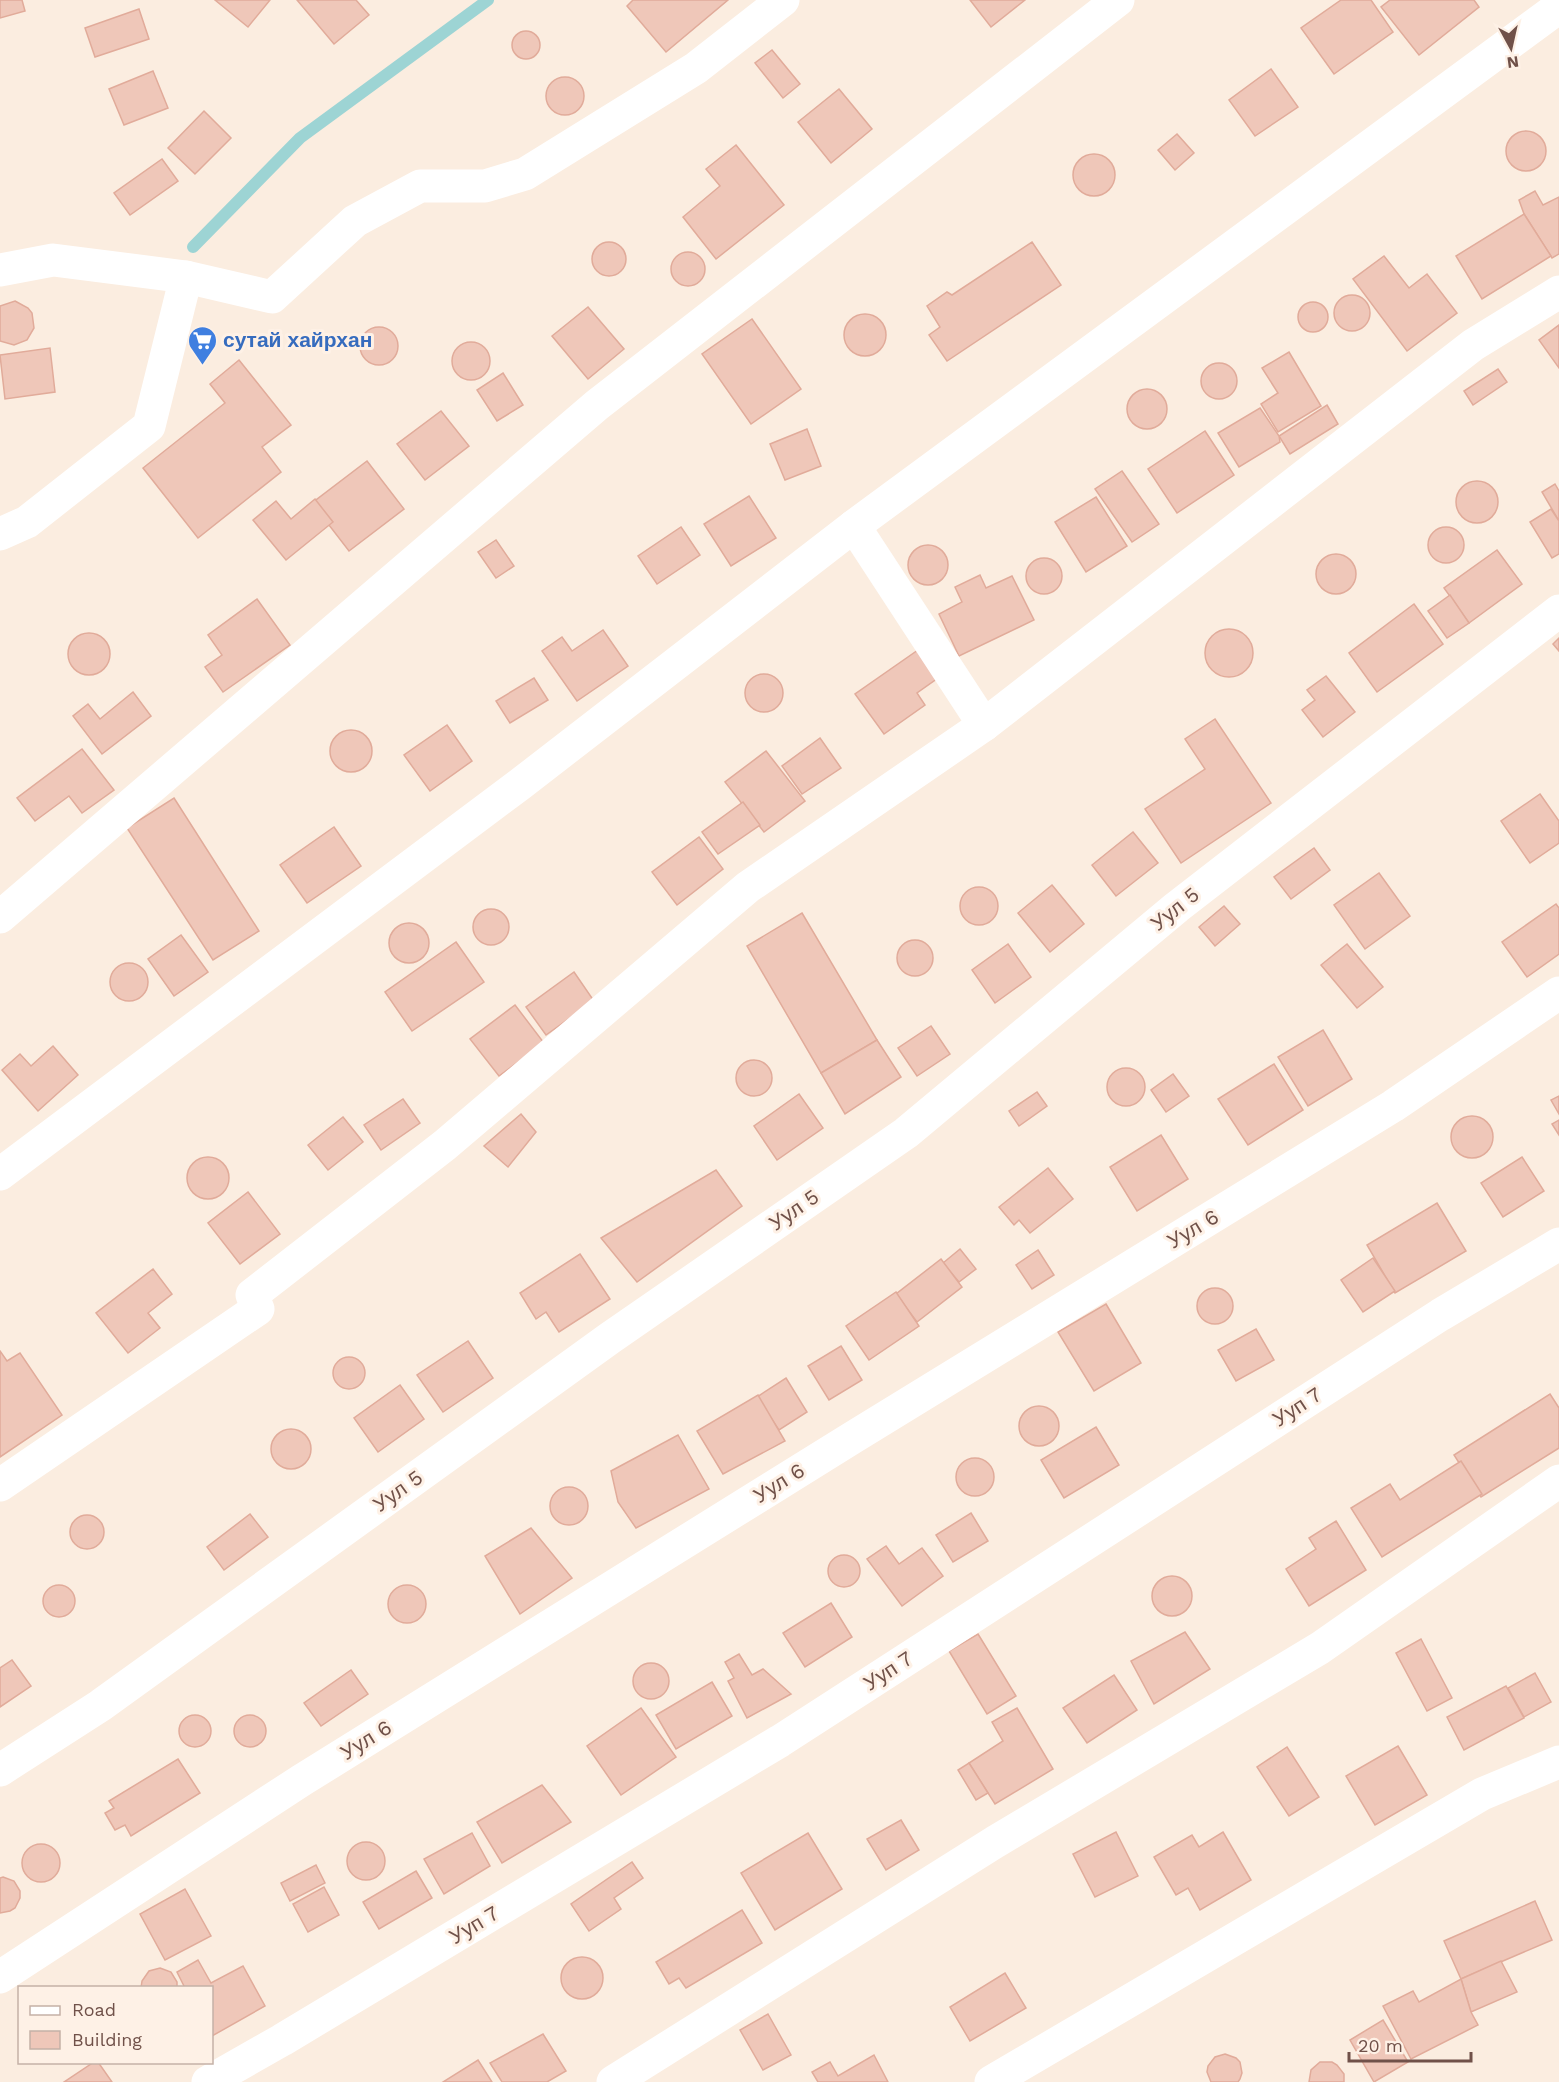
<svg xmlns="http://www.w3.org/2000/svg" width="1559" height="2082" viewBox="0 0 1559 2082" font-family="'Work Sans',sans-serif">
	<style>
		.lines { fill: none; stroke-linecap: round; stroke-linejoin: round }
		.stream { stroke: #9dd4d4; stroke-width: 12 }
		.building { fill: #efc7b9; stroke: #e1ab9a; stroke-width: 1.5 }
		.minor { stroke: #fff; stroke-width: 33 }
		.labels { text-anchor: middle; stroke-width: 6; stroke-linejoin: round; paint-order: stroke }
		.shop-label { font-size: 21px; font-weight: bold; fill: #366cbe; stroke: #fef1e6; text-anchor: start }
		.street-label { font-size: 21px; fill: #705149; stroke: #fef1e6 }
	</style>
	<rect width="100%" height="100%" fill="#fbede0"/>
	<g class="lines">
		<!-- stream -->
		<path class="stream" d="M193 247 300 138 488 0"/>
	</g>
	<!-- building -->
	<g class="building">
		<path d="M0 0H22L25 11 0 18Z"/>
		<path d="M215 0H270L248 27Z"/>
		<path d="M297 0H356L369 15 334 44Z"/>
		<path d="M633 0H728L666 52 627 6Z"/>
		<path d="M970 0H1025L991 27Z"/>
		<path d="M1341 0H1371L1393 32 1334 74 1301 28Z"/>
		<path d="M1390 0H1474L1479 7 1419 55 1381 7Z"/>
		<path d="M139 9 149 39 95 57 85 28Z"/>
		<circle cx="526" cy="45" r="14"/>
		<path d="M772 50 800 84 783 98 755 63Z"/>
		<path d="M1271 69 1298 107 1255 136 1229 100Z"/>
		<path d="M153 71 168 108 124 125 109 89Z"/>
		<circle cx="565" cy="96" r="19"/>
		<path d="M839 89 872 129 831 163 798 122Z"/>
		<path d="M204 111 231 138 195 174 168 148Z"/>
		<circle cx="1526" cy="151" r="20"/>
		<path d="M1177 134 1194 153 1175 170 1158 150Z"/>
		<path d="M736 145 784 205 716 259 683 217 720 186 706 169Z"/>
		<circle cx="1094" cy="175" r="21"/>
		<path d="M162 159 178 181 130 215 114 193Z"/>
		<path d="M1535 191 1543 205 1559 197V254L1552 258 1524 214 1519 200Z"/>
		<path d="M1524 214 1551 256 1482 299 1456 256Z"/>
		<circle cx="609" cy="259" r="17"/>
		<path d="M1032 242 1061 285 947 361 929 335 940 327 927 306 947 292 952 295Z"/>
		<circle cx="688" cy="269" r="17"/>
		<path d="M1384 256 1409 288 1427 274 1457 313 1407 351 1353 279Z"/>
		<circle cx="1352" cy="313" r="18"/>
		<path d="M15 301 28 308 32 313 34 328 27 340 14 345 0 341V306Z"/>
		<circle cx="1313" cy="317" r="15"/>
		<path d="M588 307 624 349 588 379 552 336Z"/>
		<circle cx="865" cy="335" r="21"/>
		<path d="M752 319 801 389 751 424 702 354Z"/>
		<path d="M1559 325V368L1539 340Z"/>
		<circle cx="379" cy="346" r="19"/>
		<circle cx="471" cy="361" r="19"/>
		<path d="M50 348 55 392 5 399 0 355Z"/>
		<path d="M1289 352 1321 406 1278 432 1261 404 1278 393 1262 368Z"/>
		<path d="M239 360 291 425 262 447 281 472 198 538 143 468 225 403 210 384Z"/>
		<circle cx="1219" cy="381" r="18"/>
		<path d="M1498 369 1507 382 1473 405 1464 391Z"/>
		<path d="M503 373 523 405 497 421 477 390Z"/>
		<circle cx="1147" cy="409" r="20"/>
		<path d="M1327 405 1338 424 1290 454 1279 436Z"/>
		<path d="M1260 408 1279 436 1280 442 1239 467 1218 433Z"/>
		<path d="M441 411 469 446 425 480 397 444Z"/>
		<path d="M807 429 821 466 785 480 770 444Z"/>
		<path d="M1205 431 1234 475 1177 513 1148 469Z"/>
		<path d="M367 461 404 509 349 551 312 503Z"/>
		<path d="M1122 471 1159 524 1132 542 1095 489Z"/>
		<circle cx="1477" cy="502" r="21"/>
		<path d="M1555 484 1559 491V521L1542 492Z"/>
		<path d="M749 496 776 538 731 566 704 524Z"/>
		<path d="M1096 497 1127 546 1086 572 1055 522Z"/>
		<path d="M315 499 333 522 286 560 253 520 276 501 291 519Z"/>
		<path d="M1551 509 1559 521V554L1552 558 1530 522Z"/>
		<circle cx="1446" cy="545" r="18"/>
		<path d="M681 527 700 555 657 584 638 556Z"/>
		<path d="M496 540 514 566 496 578 478 552Z"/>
		<circle cx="928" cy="565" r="20"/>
		<path d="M1497 550 1522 584 1469 623 1444 588Z"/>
		<circle cx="1336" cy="574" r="20"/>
		<circle cx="1044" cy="576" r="18"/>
		<path d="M980 575 986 588 1012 576 1034 620 959 656 939 614 962 602 955 587Z"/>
		<path d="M1450 595 1469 623 1447 638 1428 611Z"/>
		<path d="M257 599 290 645 223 692 205 667 222 655 208 635Z"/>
		<path d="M1414 604 1443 644 1377 692 1349 653Z"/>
		<circle cx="1229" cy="653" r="24"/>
		<path d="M603 630 628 666 577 701 542 651 562 637 572 651Z"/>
		<circle cx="89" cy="654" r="21"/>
		<path d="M1559 638V651L1553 644Z"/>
		<path d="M918 650 938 678 917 693 925 705 884 734 855 694Z"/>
		<circle cx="764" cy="693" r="19"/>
		<path d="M1326 676 1355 712 1323 737 1302 710 1315 700 1307 690Z"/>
		<path d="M534 678 548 700 510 723 496 701Z"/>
		<path d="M133 692 151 716 102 754 73 716 88 704 100 719Z"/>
		<path d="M1215 719 1271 803 1181 863 1145 809 1205 769 1185 739Z"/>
		<path d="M447 725 472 761 430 791 404 755Z"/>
		<circle cx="351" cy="751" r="21"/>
		<path d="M820 738 841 768 802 794 782 766Z"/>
		<path d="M82 749 114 790 82 813 69 796 35 821 17 798Z"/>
		<path d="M766 751 805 801 764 832 725 782Z"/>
		<path d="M1540 794 1559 821V843L1530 863 1501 821Z"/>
		<path d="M174 798 259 931 213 960 127 828Z"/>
		<path d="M743 802 760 825 718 854 702 832Z"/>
		<path d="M334 827 361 866 307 903 280 865Z"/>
		<path d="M1133 832 1158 863 1116 896 1092 865Z"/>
		<path d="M699 837 723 869 677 905 652 872Z"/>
		<path d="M1314 848 1330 870 1291 899 1274 877Z"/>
		<path d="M1379 873 1410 916 1365 949 1334 905Z"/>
		<path d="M1052 885 1084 924 1050 952 1018 913Z"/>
		<circle cx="979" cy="906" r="19"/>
		<path d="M1556 904 1559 908V954L1527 977 1502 942Z"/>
		<path d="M1224 906 1240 924 1215 946 1199 927Z"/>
		<circle cx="491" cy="927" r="18"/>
		<path d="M802 913 877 1040 821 1073 747 946Z"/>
		<circle cx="409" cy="943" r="20"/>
		<path d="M181 935 208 972 174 996 148 959Z"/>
		<circle cx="915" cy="958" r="18"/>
		<path d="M456 942 484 982 412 1031 385 992Z"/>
		<path d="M1008 944 1031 977 995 1003 972 970Z"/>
		<path d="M1347 944 1383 987 1357 1008 1321 965Z"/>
		<circle cx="129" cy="982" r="19"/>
		<path d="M574 972 594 1001 546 1035 526 1007Z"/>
		<path d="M515 1005 544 1043 499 1076 470 1039Z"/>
		<path d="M931 1026 950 1054 917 1076 898 1048Z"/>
		<path d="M1323 1030 1352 1079 1308 1106 1278 1057Z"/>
		<path d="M877 1040 901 1077 845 1114 821 1073Z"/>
		<path d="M53 1046 78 1075 38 1111 2 1070 20 1054 31 1066Z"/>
		<circle cx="754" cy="1078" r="18"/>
		<path d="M1274 1064 1303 1110 1248 1145 1218 1099Z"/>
		<circle cx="1126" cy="1087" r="19"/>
		<path d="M1173 1074 1189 1096 1166 1112 1151 1090Z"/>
		<path d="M1037 1092 1047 1106 1019 1126 1009 1111Z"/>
		<path d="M799 1094 823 1128 777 1160 754 1126Z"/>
		<path d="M1559 1096V1114L1551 1100Z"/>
		<path d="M403 1099 420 1123 381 1150 364 1125Z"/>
		<path d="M521 1114 536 1132 508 1167 484 1146Z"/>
		<circle cx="1472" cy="1137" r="21"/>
		<path d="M343 1117 363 1142 328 1170 308 1145Z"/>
		<path d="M1559 1120V1135L1552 1124Z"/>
		<path d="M1161 1135 1188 1179 1137 1211 1110 1167Z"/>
		<path d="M1522 1157 1544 1191 1503 1217 1481 1183Z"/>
		<circle cx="208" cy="1178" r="21"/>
		<path d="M1048 1168 1073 1199 1030 1233 1019 1220 1014 1225 999 1207Z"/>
		<path d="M716 1170 742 1206 637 1282 601 1238Z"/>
		<path d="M248 1192 280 1234 240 1264 208 1223Z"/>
		<path d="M1437 1203 1466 1251 1395 1293 1367 1245Z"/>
		<path d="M960 1249 976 1269 959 1282 943 1263Z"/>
		<path d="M1038 1250 1054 1275 1032 1289 1016 1265Z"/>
		<path d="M580 1254 610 1299 559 1332 546 1312 536 1319 520 1293Z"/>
		<path d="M1373 1258 1395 1291 1363 1312 1341 1280Z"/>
		<path d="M941 1259 962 1287 917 1322 896 1294Z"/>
		<path d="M153 1269 172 1294 148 1313 160 1328 128 1353 96 1313Z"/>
		<circle cx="1215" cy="1306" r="18"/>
		<path d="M896 1292 919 1326 869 1360 846 1326Z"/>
		<path d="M1106 1304 1141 1363 1094 1391 1058 1332Z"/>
		<path d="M1256 1329 1274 1360 1236 1381 1218 1350Z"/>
		<path d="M468 1341 493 1378 443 1412 417 1375Z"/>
		<path d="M841 1346 862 1380 829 1400 808 1366Z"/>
		<path d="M0 1351 7 1361 20 1353 62 1415 0 1457Z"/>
		<circle cx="349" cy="1373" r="16"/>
		<path d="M786 1378 807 1412 779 1430 757 1397Z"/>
		<path d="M400 1385 424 1419 378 1452 354 1418Z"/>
		<path d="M1550 1394 1559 1408V1448L1481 1497 1454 1455Z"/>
		<path d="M758 1395 785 1441 723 1474 697 1431Z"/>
		<circle cx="1039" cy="1426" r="20"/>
		<path d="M1096 1427 1119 1465 1064 1498 1041 1460Z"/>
		<circle cx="291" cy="1449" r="20"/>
		<path d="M678 1435 709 1489 636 1528 618 1502 611 1471Z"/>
		<circle cx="975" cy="1477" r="19"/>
		<path d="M1461 1461 1482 1494 1382 1557 1351 1508 1390 1484 1400 1500Z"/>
		<circle cx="569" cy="1506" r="19"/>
		<path d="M971 1513 988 1541 953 1562 936 1535Z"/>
		<path d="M250 1514 268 1537 224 1570 207 1547Z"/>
		<circle cx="87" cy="1532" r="17"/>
		<path d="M1336 1521 1366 1570 1309 1606 1286 1569 1316 1549 1309 1538Z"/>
		<path d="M531 1528 572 1578 520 1614 485 1556Z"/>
		<path d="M886 1546 899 1564 922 1548 943 1576 902 1606 867 1559Z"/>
		<circle cx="844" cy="1571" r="16"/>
		<circle cx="1172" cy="1596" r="20"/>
		<circle cx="59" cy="1601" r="16"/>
		<circle cx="407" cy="1604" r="19"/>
		<path d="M831 1603 852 1637 805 1667 783 1633Z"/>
		<path d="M1185 1632 1210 1669 1154 1704 1131 1661Z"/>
		<path d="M978 1634 1016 1696 987 1714 949 1651Z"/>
		<path d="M1421 1639 1452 1698 1427 1711 1396 1653Z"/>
		<path d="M739 1654 752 1675 763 1669 791 1694 747 1718 728 1681 734 1678 725 1662Z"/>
		<path d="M12 1660 31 1686 0 1707V1668Z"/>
		<circle cx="651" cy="1681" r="18"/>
		<path d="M351 1670 368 1694 321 1726 304 1703Z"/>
		<path d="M1535 1673 1551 1702 1524 1717 1508 1688Z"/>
		<path d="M1114 1675 1137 1710 1087 1743 1063 1708Z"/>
		<path d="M712 1682 732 1716 676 1749 656 1715Z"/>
		<path d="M1506 1686 1524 1718 1464 1750 1447 1717Z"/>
		<path d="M641 1708 676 1757 621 1795 587 1746Z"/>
		<path d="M1017 1708 1053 1769 995 1804 969 1763 1003 1741 992 1722Z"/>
		<circle cx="195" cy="1731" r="16"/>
		<circle cx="250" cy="1731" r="16"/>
		<path d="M1398 1746 1427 1795 1375 1825 1346 1776Z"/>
		<path d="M1287 1747 1319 1797 1289 1816 1257 1767Z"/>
		<path d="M178 1759 200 1793 131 1836 125 1825 115 1830 105 1813 114 1808 109 1801Z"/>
		<path d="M969 1763 988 1793 976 1800 958 1770Z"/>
		<path d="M542 1785 571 1822 502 1863 477 1822Z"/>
		<path d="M901 1820 919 1850 886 1870 867 1839Z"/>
		<path d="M1116 1832 1138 1876 1095 1897 1073 1854Z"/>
		<path d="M1223 1832 1251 1880 1200 1910 1188 1888 1176 1895 1154 1857 1192 1835 1199 1847Z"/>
		<path d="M472 1833 490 1866 444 1894 424 1859Z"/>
		<path d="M808 1833 842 1889 775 1930 741 1873Z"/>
		<circle cx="366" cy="1861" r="19"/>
		<circle cx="41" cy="1863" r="19"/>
		<path d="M632 1862 643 1878 614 1898 621 1909 589 1931 571 1904Z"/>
		<path d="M316 1865 325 1883 290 1901 281 1883Z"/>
		<path d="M416 1871 432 1898 379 1929 363 1902Z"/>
		<path d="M3 1877 14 1881 20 1891V1898L15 1908 10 1911 0 1913V1878Z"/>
		<path d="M324 1887 339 1915 308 1932 293 1904Z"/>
		<path d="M185 1889 211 1936 165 1960 140 1914Z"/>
		<path d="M1535 1901 1552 1940 1461 1979 1444 1941Z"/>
		<path d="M742 1910 762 1943 686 1988 679 1978 669 1984 656 1962Z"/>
		<circle cx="582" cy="1978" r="21"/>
		<path d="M198 1960 211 1983 243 1966 265 2006 212 2036V1988H185L177 1972Z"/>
		<path d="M1501 1961 1517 1992 1471 2012 1461 1979Z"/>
		<path d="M160 1968 171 1972 177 1982V1988H141L142 1981 149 1971Z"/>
		<path d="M1005 1973 1026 2008 970 2041 950 2007Z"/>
		<path d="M1461 1979 1471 2012 1478 2025 1411 2059 1383 2006 1413 1991 1419 2002Z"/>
		<path d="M768 2014 791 2055 763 2070 740 2030Z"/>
		<path d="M1383 2020 1408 2062 1374 2082 1350 2040Z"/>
		<path d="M543 2034 566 2071 547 2082H502L490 2063Z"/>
		<path d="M1225 2054 1236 2058 1240 2062 1242 2073 1240 2079 1238 2082H1211L1207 2072 1208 2066 1215 2057Z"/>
		<path d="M874 2055 888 2082H818L812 2072 830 2062 838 2076Z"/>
		<path d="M478 2060 492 2082H443Z"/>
		<path d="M94 2062H98L112 2082H64Z"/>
		<path d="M1320 2062H1332L1337 2065 1344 2074V2082H1309L1311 2070Z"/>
	</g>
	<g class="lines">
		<!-- minor -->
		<g class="minor">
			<path d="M0 270 53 260 186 277 272 297 355 221 420 186H485L525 174 696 68 783 0"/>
			<path d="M854 526 984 725"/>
			<path d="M0 534 27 522 149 426 186 277"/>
			<path d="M0 917 597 405 1118 0"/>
			<path d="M0 1174 519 785 854 526 1559 7"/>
			<path d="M0 1485 258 1309 252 1295 445 1145 748 887 984 725 1473 345 1559 292"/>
			<path d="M0 1770 101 1705 610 1338 906 1133 1177 907 1559 611"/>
			<path d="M0 1977 302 1780 852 1438 1393 1106 1559 993"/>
			<path d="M208 2082 282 2040 780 1741 1440 1315 1559 1244"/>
			<path d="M613 2082 995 1842 1320 1648 1559 1481"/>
			<path d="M991 2082 1482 1794 1559 1762"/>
		</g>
	</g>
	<!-- icons -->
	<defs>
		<symbol id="supermarket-pin" viewBox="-11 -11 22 30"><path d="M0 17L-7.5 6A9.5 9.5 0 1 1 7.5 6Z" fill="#3f7fe0" stroke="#fef1e6"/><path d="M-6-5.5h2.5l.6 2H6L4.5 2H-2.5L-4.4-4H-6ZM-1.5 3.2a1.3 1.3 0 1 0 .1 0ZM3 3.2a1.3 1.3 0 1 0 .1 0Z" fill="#fff"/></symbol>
	</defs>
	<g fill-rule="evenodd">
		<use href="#supermarket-pin" x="186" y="324" width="33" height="45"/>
	</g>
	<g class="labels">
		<!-- shop labels -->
		<g class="shop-label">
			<text x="223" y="347">сутай хайрхан</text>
		</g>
		<!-- street labels -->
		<g class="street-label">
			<text transform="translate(1175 909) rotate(-39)" y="7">Уул 5</text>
			<text transform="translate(794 1210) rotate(-35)" y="7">Уул 5</text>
			<text transform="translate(1193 1229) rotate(-31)" y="7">Уул 6</text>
			<text transform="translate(1297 1407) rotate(-33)" y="7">Ууп 7</text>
			<text transform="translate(779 1483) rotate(-32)" y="7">Уул 6</text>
			<text transform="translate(398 1491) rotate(-36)" y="7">Уул 5</text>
			<text transform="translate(888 1671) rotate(-33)" y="7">Ууп 7</text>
			<text transform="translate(366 1740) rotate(-32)" y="7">Уул 6</text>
			<text transform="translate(474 1925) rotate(-31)" y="7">Ууп 7</text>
		</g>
	</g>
	<!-- legend -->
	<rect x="18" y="1986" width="195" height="78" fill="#fef1e6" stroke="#c5b1a7" stroke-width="1.5"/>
	<rect x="30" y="2006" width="30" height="9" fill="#ffffff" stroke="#c5b1a7" stroke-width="1.5"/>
	<text x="72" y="2016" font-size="18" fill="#705149">Road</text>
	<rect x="30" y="2031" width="30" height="18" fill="#efc7b9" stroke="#c5b1a7" stroke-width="1.5"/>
	<text x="72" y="2046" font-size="18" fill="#705149">Building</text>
	<!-- north arrow -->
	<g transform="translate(1511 48) rotate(172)" stroke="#fef1e6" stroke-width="4.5" paint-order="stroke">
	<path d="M0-4.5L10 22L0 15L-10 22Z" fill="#705149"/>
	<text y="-9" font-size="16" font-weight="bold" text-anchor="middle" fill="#705149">N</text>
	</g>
	<!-- scale -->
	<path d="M1349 2052v9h122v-9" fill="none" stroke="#705149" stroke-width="3"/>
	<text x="1358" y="2052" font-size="18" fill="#705149" stroke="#fef1e6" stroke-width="4.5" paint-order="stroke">20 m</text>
</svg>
